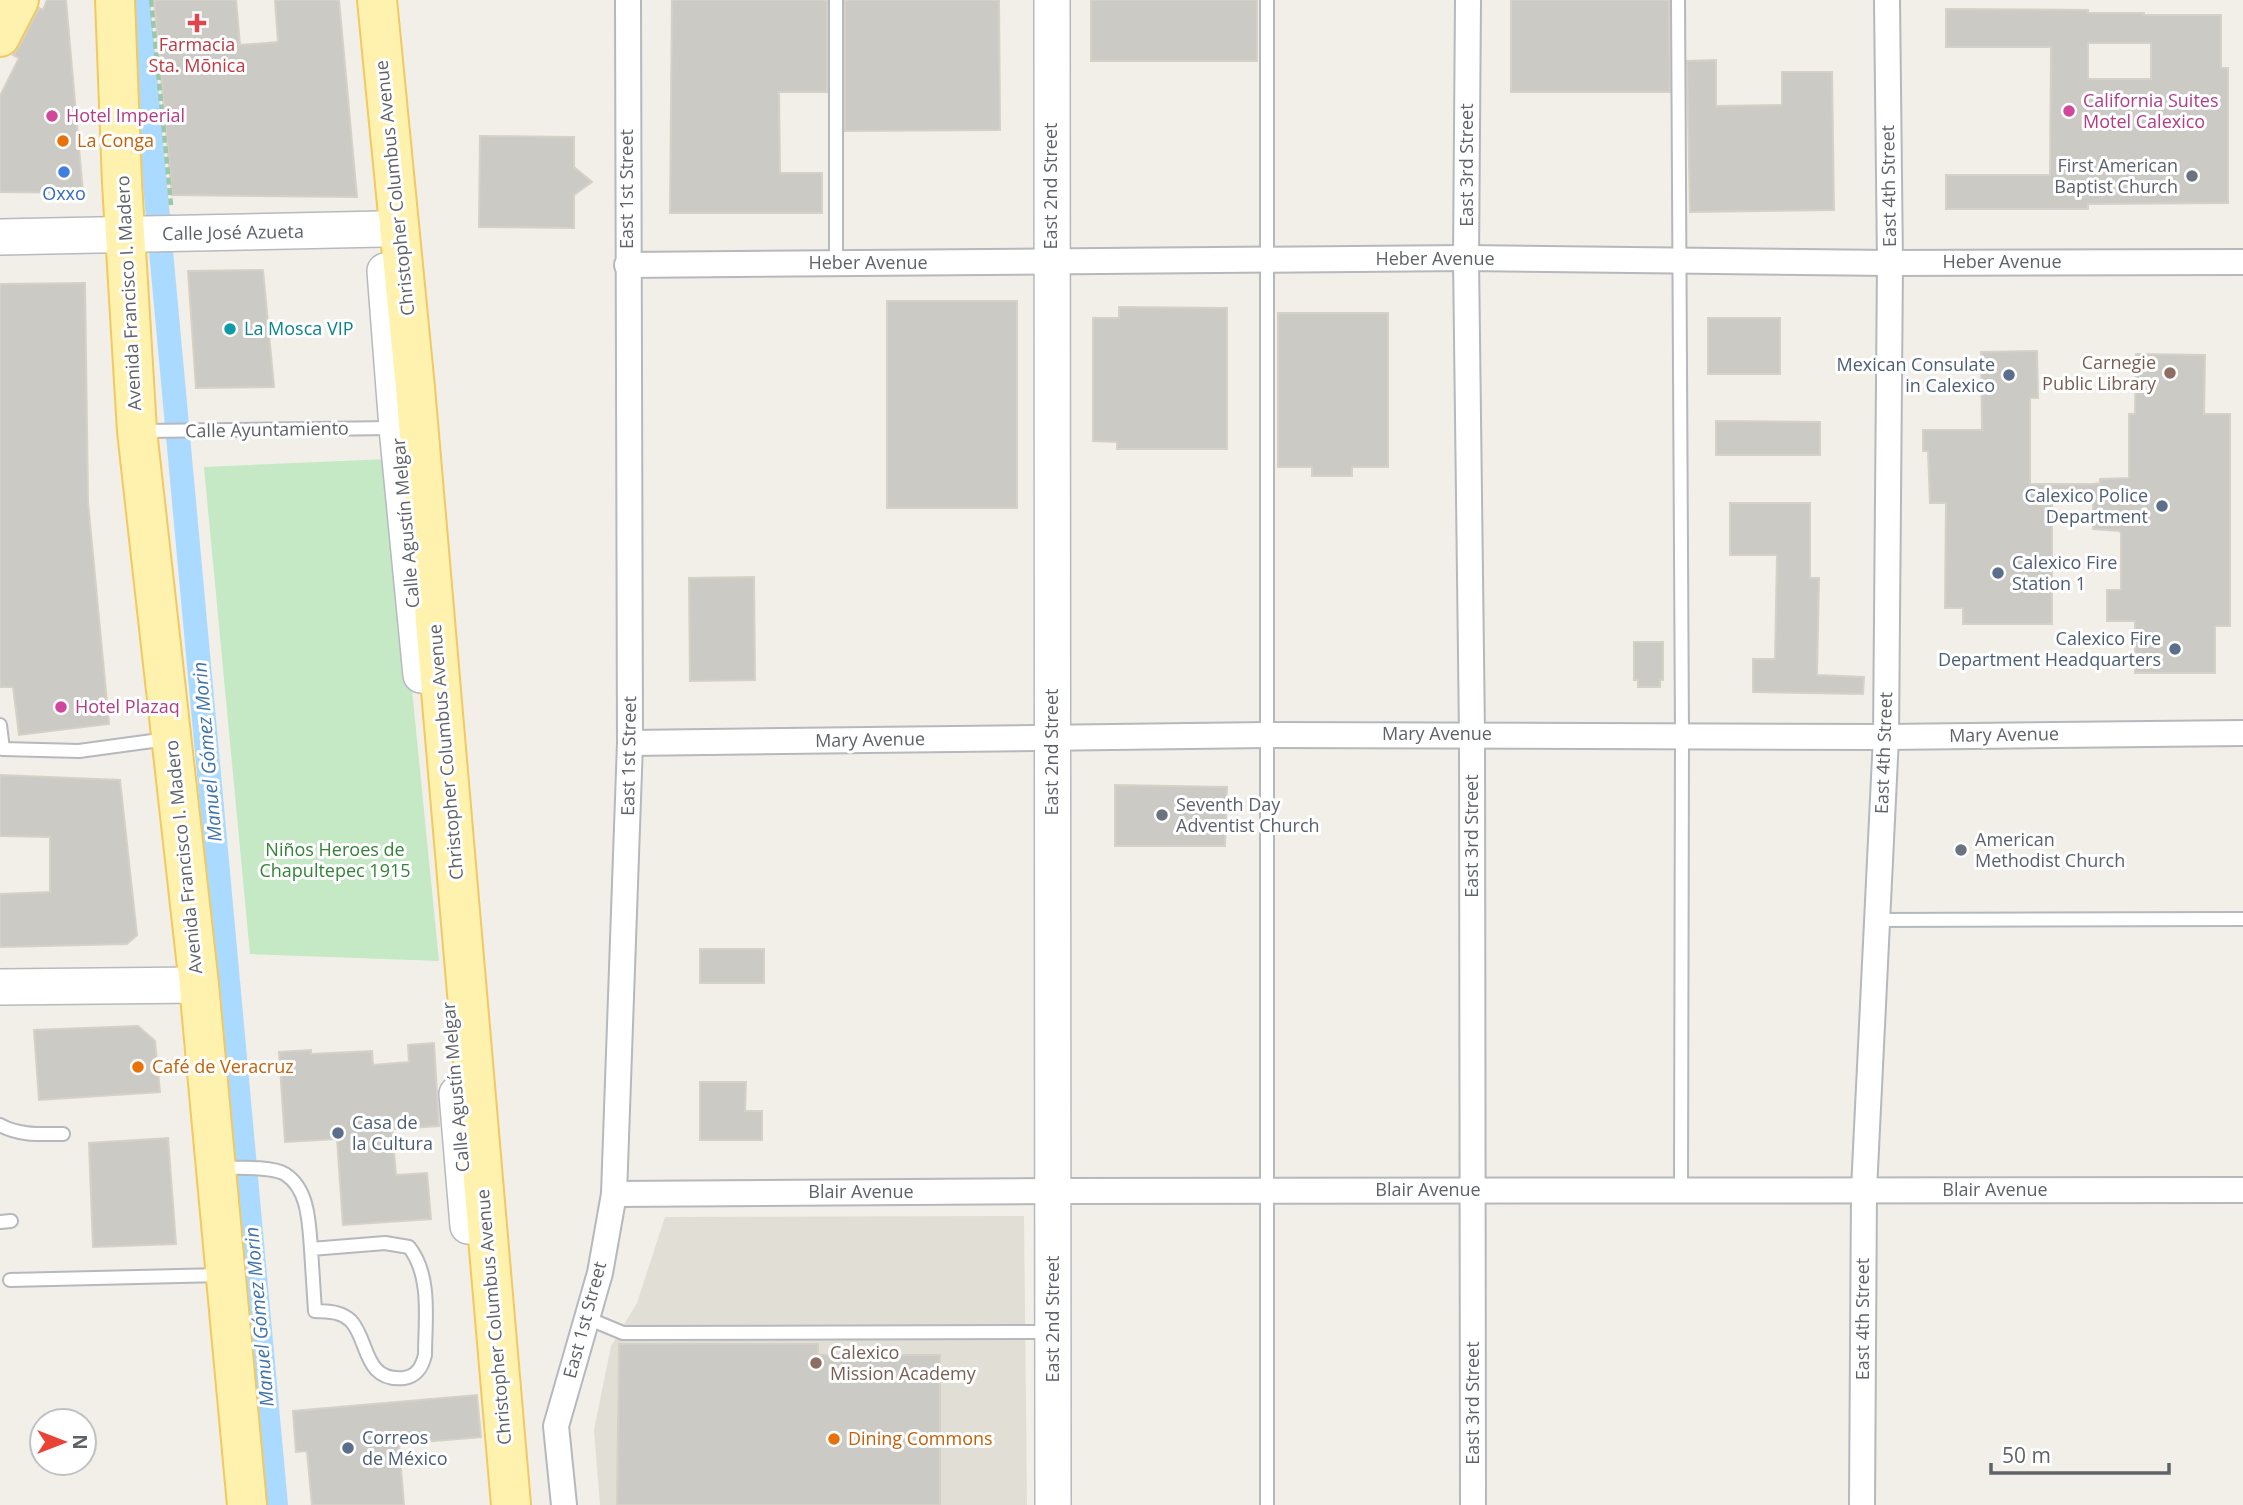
<svg xmlns="http://www.w3.org/2000/svg" width="2243" height="1505" viewBox="0 0 2243 1505" font-family="'Open Sans',sans-serif">
	<style>
		.education { fill: #e1ded6 }
		.green { fill: #c5e8c5 }
		.lines { fill: none; stroke-linecap: round; stroke-linejoin: round }
		.canal { stroke: #aadaff; stroke-width: 24 }
		.building { fill: #cccac5; stroke: #d6d1c6; stroke-width: 2; fill-rule: evenodd }
		.lane-casing { stroke: #b5b8bc; stroke-width: 16 }
		.street-casing { stroke: #b5b8bc; stroke-width: 28 }
		.secondary-casing { stroke: #b6babf; stroke-width: 38 }
		.primary-casing { stroke: #f2c960; stroke-width: 42 }
		.path { stroke: #9cc7a9; stroke-width: 4.5; stroke-dasharray: 7 3.5; stroke-linecap: butt }
		.lane { stroke: #fff; stroke-width: 12 }
		.street { stroke: #fff; stroke-width: 24 }
		.secondary { stroke: #fff; stroke-width: 35 }
		.primary { stroke: #fff2af; stroke-width: 38 }
		.health-dot { fill: #e0444e; stroke: #fff; stroke-width: 2.5 }
		.hotel-dot { fill: #d1479c; stroke: #fff; stroke-width: 2.5 }
		.food-dot { fill: #e8710a; stroke: #fff; stroke-width: 2.5 }
		.shop-dot { fill: #3f7fe0; stroke: #fff; stroke-width: 2.5 }
		.worship-dot { fill: #6b7280; stroke: #fff; stroke-width: 2.5 }
		.culture-dot { fill: #0f9aa8; stroke: #fff; stroke-width: 2.5 }
		.education-dot { fill: #8d6e63; stroke: #fff; stroke-width: 2.5 }
		.service-dot { fill: #5c6f8a; stroke: #fff; stroke-width: 2.5 }
		.labels { text-anchor: middle; stroke-width: 6; stroke-linejoin: round; paint-order: stroke }
		.health-label { font-size: 18px; fill: #be3a42; stroke: #fff }
		.hotel-label { font-size: 18px; fill: #b23c85; stroke: #fff; text-anchor: start }
		.food-label { font-size: 18px; fill: #c56008; stroke: #fff; text-anchor: start }
		.street-label { font-size: 18px; fill: #5f6368; stroke: #fff }
		.worship-label { font-size: 18px; fill: #5b616d; stroke: #fff; text-anchor: start }
		.shop-label { font-size: 18px; fill: #366cbe; stroke: #fff }
		.culture-label { font-size: 18px; fill: #0d838f; stroke: #fff; text-anchor: start }
		.education-label { font-size: 18px; fill: #785e54; stroke: #fff; text-anchor: end }
		.service-label { font-size: 18px; fill: #4e5e75; stroke: #fff; text-anchor: end }
		.park-label { font-size: 18px; fill: #348238; stroke: #fff }
		.water-label { font-size: 19px; font-style: italic; fill: #4174aa; stroke: #fff }
	</style>
	<rect width="100%" height="100%" fill="#f1efe8"/>
	<!-- education -->
	<path class="education" d="M1024 1216 1027 1505H600L594 1430 611 1346 637 1303 665 1217Z"/>
	<!-- green -->
	<path class="green" d="M389 459 439 961 250 954 204 467Z"/>
	<g class="lines">
		<!-- canal -->
		<path class="canal" d="M138 0 276 1505"/>
	</g>
	<!-- building -->
	<g class="building">
		<path d="M47 0H66L83 193 0 192V96L19 58 13 55 19 47 39 8 43 10Z"/>
		<path d="M154 0H236L240 45 278 42 275 0H339L357 197 172 195Z"/>
		<path d="M672 0H827V92H779L780 173H822V213H670Z"/>
		<path d="M845 0H999L1000 130 845 131Z"/>
		<rect x="1091" y="0" width="166" height="61"/>
		<path d="M1511 0H1669L1670 92H1511Z"/>
		<path d="M1946 9 2088 10V13H2144V15H2221V68H2228V203L2088 204V209H1946V175H2050L2051 47H1946ZM2088 43H2151V79H2088Z"/>
		<path d="M1716 60V106L1782 105V72H1832L1834 210 1690 212 1687 61Z"/>
		<path d="M480 136 574 137V167L592 182 574 195V228L479 227Z"/>
		<path d="M263 270 274 387 196 388 188 271Z"/>
		<path d="M85 283 88 502 109 724 19 735 13 687H0V284Z"/>
		<rect x="887" y="301" width="130" height="207"/>
		<path d="M1119 307 1227 308V449H1117V442L1093 441V318H1119Z"/>
		<path d="M1278 313H1388V467H1352V476H1312V467H1278Z"/>
		<rect x="1708" y="318" width="72" height="56"/>
		<path d="M2037 351 2038 398H2030V484H2093L2100 483V479L2129 478V414H2135L2136 354 2205 355 2204 414H2230V626H2215V673H2135V621H2107V590H2121V534L2120 531 2093 529V501L2052 502V624H1963V608H1945L1946 503H1930L1928 451H1923V430H1982L1981 352Z"/>
		<path d="M1716 421 1820 422V455H1716Z"/>
		<path d="M1730 503H1810V578H1819L1817 675 1864 677 1863 694 1753 692V659H1775L1777 555H1730Z"/>
		<path d="M754 577 755 680 690 681 689 578Z"/>
		<path d="M1634 642H1663V680H1660V687H1638V680H1634Z"/>
		<path d="M0 775 120 780 137 935 127 944 0 947V894L50 892V837L0 836Z"/>
		<path d="M1115 785 1227 787 1225 846H1115Z"/>
		<rect x="700" y="949" width="64" height="34"/>
		<path d="M138 1026 155 1041 160 1092 39 1100 34 1030Z"/>
		<path d="M434 1043 439 1126 392 1129 396 1175 427 1173 431 1219 343 1225 337 1139 285 1142 279 1052 311 1050V1054L372 1051 373 1065 409 1062 408 1045Z"/>
		<path d="M700 1082H746L745 1111H762V1140H700Z"/>
		<path d="M168 1138 176 1244 93 1247 89 1143Z"/>
		<path d="M619 1344H818V1355H940V1505H617Z"/>
		<path d="M477 1395 481 1437 399 1444 404 1505H312L307 1451 296 1452 293 1411Z"/>
	</g>
	<g class="lines">
		<defs>
			<g id="lane">
				<path d="M1267 0V1505"/>
				<path d="M1678 0 1682 735 1681 1190"/>
				<path d="M836 263V0"/>
				<path d="M142 431 393 428"/>
				<path d="M0 725 3 749 79 751 167 739"/>
				<path d="M1877 920 2243 919"/>
				<path d="M0 1125C19 1136 42 1134 63 1134"/>
				<path d="M220 1168C237 1168 272 1166 285 1174 309 1189 309 1224 311 1249L385 1243 409 1247C432 1276 425 1321 425 1355 422 1367 417 1376 404 1378 363 1382 369 1340 351 1321 341 1311 329 1312 315 1311L311 1249"/>
				<path d="M0 1222 11 1221"/>
				<path d="M10 1280 222 1275"/>
				<path d="M587 1318 623 1333 1049 1332"/>
			</g>
			<g id="street">
				<path d="M1468 0 1466 258 1472 734 1473 1505"/>
				<path d="M627 265 1466 258 1890 263 2243 262"/>
				<path d="M630 743 1267 735 1886 737 2243 733"/>
				<path d="M614 1194 1053 1191 2243 1190"/>
				<path d="M564 1505 556 1426 600 1273 614 1194 630 743 628 0"/>
				<path d="M1862 1505 1864 1190 1886 737 1890 263 1887 0"/>
			</g>
			<g id="secondary">
				<path d="M1052 0 1053 1505"/>
				<path d="M0 237 382 229"/>
				<path d="M385 271 397 428 421 675"/>
				<path d="M0 987 199 985"/>
				<path d="M457 1094 468 1226"/>
			</g>
			<g id="primary">
				<path d="M115 0 122 183 137 431 199 985 247 1505"/>
				<path d="M377 0 415 388 511 1505"/>
				<path d="M0 37 19 0"/>
			</g>
		</defs>
		<!-- lane casing -->
		<use href="#lane" class="lane-casing"/>
		<!-- street casing -->
		<use href="#street" class="street-casing"/>
		<!-- secondary casing -->
		<use href="#secondary" class="secondary-casing"/>
		<!-- primary casing -->
		<use href="#primary" class="primary-casing"/>
		<!-- path -->
		<path class="path" d="M151 0 171 205"/>
		<!-- lane -->
		<use href="#lane" class="lane"/>
		<!-- street -->
		<use href="#street" class="street"/>
		<!-- secondary -->
		<use href="#secondary" class="secondary"/>
		<!-- primary -->
		<use href="#primary" class="primary"/>
	</g>
	<!-- markers -->
	<path class="health-dot" d="M193.5 12.5h7v7h7v7h-7v7h-7v-7h-7v-7h7z"/>
	<g class="hotel-dot">
		<circle cx="2069" cy="111" r="7"/>
		<circle cx="52" cy="116" r="7"/>
		<circle cx="61" cy="707" r="7"/>
	</g>
	<g class="food-dot">
		<circle cx="63" cy="141" r="7"/>
		<circle cx="138" cy="1067" r="7"/>
		<circle cx="834" cy="1439" r="7"/>
	</g>
	<circle class="shop-dot" cx="64" cy="172" r="7"/>
	<g class="worship-dot">
		<circle cx="2192" cy="176" r="7"/>
		<circle cx="1162" cy="815" r="7"/>
		<circle cx="1961" cy="850" r="7"/>
	</g>
	<circle class="culture-dot" cx="230" cy="329" r="7"/>
	<g class="education-dot">
		<circle cx="2170" cy="373" r="7"/>
		<circle cx="816" cy="1363" r="7"/>
	</g>
	<g class="service-dot">
		<circle cx="2009" cy="375" r="7"/>
		<circle cx="2162" cy="506" r="7"/>
		<circle cx="1998" cy="573" r="7"/>
		<circle cx="2175" cy="649" r="7"/>
		<circle cx="338" cy="1133" r="7"/>
		<circle cx="348" cy="1448" r="7"/>
	</g>
	<g class="labels">
		<!-- health labels -->
		<g class="health-label">
			<text x="197" y="51">Farmacia<tspan x="197" dy="21">Sta. Mōnica</tspan></text>
		</g>
		<!-- hotel labels -->
		<g class="hotel-label">
			<text x="2083" y="107">California Suites<tspan x="2083" dy="21">Motel Calexico</tspan></text>
			<text x="66" y="122">Hotel Imperial</text>
			<text x="75" y="713">Hotel Plazaq</text>
		</g>
		<!-- food labels -->
		<g class="food-label">
			<text x="77" y="147">La Conga</text>
			<text x="152" y="1073">Café de Veracruz</text>
			<text x="848" y="1445">Dining Commons</text>
		</g>
		<!-- street labels -->
		<g class="street-label">
			<text transform="translate(1467 165) rotate(-90)" y="6">East 3rd Street</text>
			<text transform="translate(1051 186) rotate(-90)" y="6">East 2nd Street</text>
			<text transform="translate(1889 186) rotate(-91)" y="6">East 4th Street</text>
			<text transform="translate(395 188) rotate(-96)" y="6">Christopher Columbus Avenue</text>
			<text transform="translate(627 189) rotate(-90)" y="6">East 1st Street</text>
			<text transform="translate(233 233) rotate(-1)" y="6">Calle José Azueta</text>
			<text x="1435" y="265">Heber Avenue</text>
			<text x="2002" y="268">Heber Avenue</text>
			<text x="868" y="269">Heber Avenue</text>
			<text transform="translate(129 293) rotate(-93)" y="6">Avenida Francisco I. Madero</text>
			<text transform="translate(267 430) rotate(-1)" y="6">Calle Ayuntamiento</text>
			<text transform="translate(406 523) rotate(-95)" y="6">Calle Agustín Melgar</text>
			<text x="1437" y="740">Mary Avenue</text>
			<text transform="translate(2004 735) rotate(-1)" y="6">Mary Avenue</text>
			<text transform="translate(870 740) rotate(-1)" y="6">Mary Avenue</text>
			<text transform="translate(446 752) rotate(-95)" y="6">Christopher Columbus Avenue</text>
			<text transform="translate(1052 752) rotate(-90)" y="6">East 2nd Street</text>
			<text transform="translate(1884 753) rotate(-88)" y="6">East 4th Street</text>
			<text transform="translate(629 756) rotate(-89)" y="6">East 1st Street</text>
			<text transform="translate(1472 836) rotate(-90)" y="6">East 3rd Street</text>
			<text transform="translate(184 857) rotate(-96)" y="6">Avenida Francisco I. Madero</text>
			<text transform="translate(456 1087) rotate(-95)" y="6">Calle Agustín Melgar</text>
			<text x="1428" y="1196">Blair Avenue</text>
			<text x="1995" y="1196">Blair Avenue</text>
			<text x="861" y="1198">Blair Avenue</text>
			<text transform="translate(494 1317) rotate(-95)" y="6">Christopher Columbus Avenue</text>
			<text transform="translate(1053 1319) rotate(-90)" y="6">East 2nd Street</text>
			<text transform="translate(1863 1319) rotate(-90)" y="6">East 4th Street</text>
			<text transform="translate(585 1320) rotate(-75)" y="6">East 1st Street</text>
			<text transform="translate(1473 1403) rotate(-90)" y="6">East 3rd Street</text>
		</g>
		<!-- worship labels -->
		<g class="worship-label">
			<text x="2178" y="172" text-anchor="end">First American<tspan x="2178" dy="21">Baptist Church</tspan></text>
			<text x="1176" y="811">Seventh Day<tspan x="1176" dy="21">Adventist Church</tspan></text>
			<text x="1975" y="846">American<tspan x="1975" dy="21">Methodist Church</tspan></text>
		</g>
		<!-- shop labels -->
		<g class="shop-label">
			<text x="64" y="200">Oxxo</text>
		</g>
		<!-- culture labels -->
		<g class="culture-label">
			<text x="244" y="335">La Mosca VIP</text>
		</g>
		<!-- education labels -->
		<g class="education-label">
			<text x="2156" y="369">Carnegie<tspan x="2156" dy="21">Public Library</tspan></text>
			<text x="830" y="1359" text-anchor="start">Calexico<tspan x="830" dy="21">Mission Academy</tspan></text>
		</g>
		<!-- service labels -->
		<g class="service-label">
			<text x="1995" y="371">Mexican Consulate<tspan x="1995" dy="21">in Calexico</tspan></text>
			<text x="2148" y="502">Calexico Police<tspan x="2148" dy="21">Department</tspan></text>
			<text x="2012" y="569" text-anchor="start">Calexico Fire<tspan x="2012" dy="21">Station 1</tspan></text>
			<text x="2161" y="645">Calexico Fire<tspan x="2161" dy="21">Department Headquarters</tspan></text>
			<text x="352" y="1129" text-anchor="start">Casa de<tspan x="352" dy="21">la Cultura</tspan></text>
			<text x="362" y="1444" text-anchor="start">Correos<tspan x="362" dy="21">de México</tspan></text>
		</g>
		<!-- park labels -->
		<g class="park-label">
			<text x="335" y="856">Niños Heroes de<tspan x="335" dy="21">Chapultepec 1915</tspan></text>
		</g>
		<!-- water labels -->
		<g class="water-label">
			<text transform="translate(207 752) rotate(-95)" y="7">Manuel Gómez Morin</text>
			<text transform="translate(259 1317) rotate(-95)" y="7">Manuel Gómez Morin</text>
		</g>
	</g>
	<!-- north arrow -->
	<g transform="translate(63 1442) rotate(90)"><circle r="33" fill="#ffffff" stroke="#bfc1c3" stroke-width="2"/>
	<path d="M0-5L12 26L0 18L-12 26Z" fill="#ea4335"/>
	<text y="-10" font-size="19" font-weight="bold" text-anchor="middle" fill="#5f6368">N</text>
	</g>
	<!-- scale -->
	<path d="M1991 1463v10h178v-10" fill="none" stroke="#5f6368" stroke-width="3.5"/>
	<text x="2002" y="1463" font-size="21" fill="#5f6368" stroke="#ffffff" stroke-width="5" paint-order="stroke">50 m</text>
</svg>
